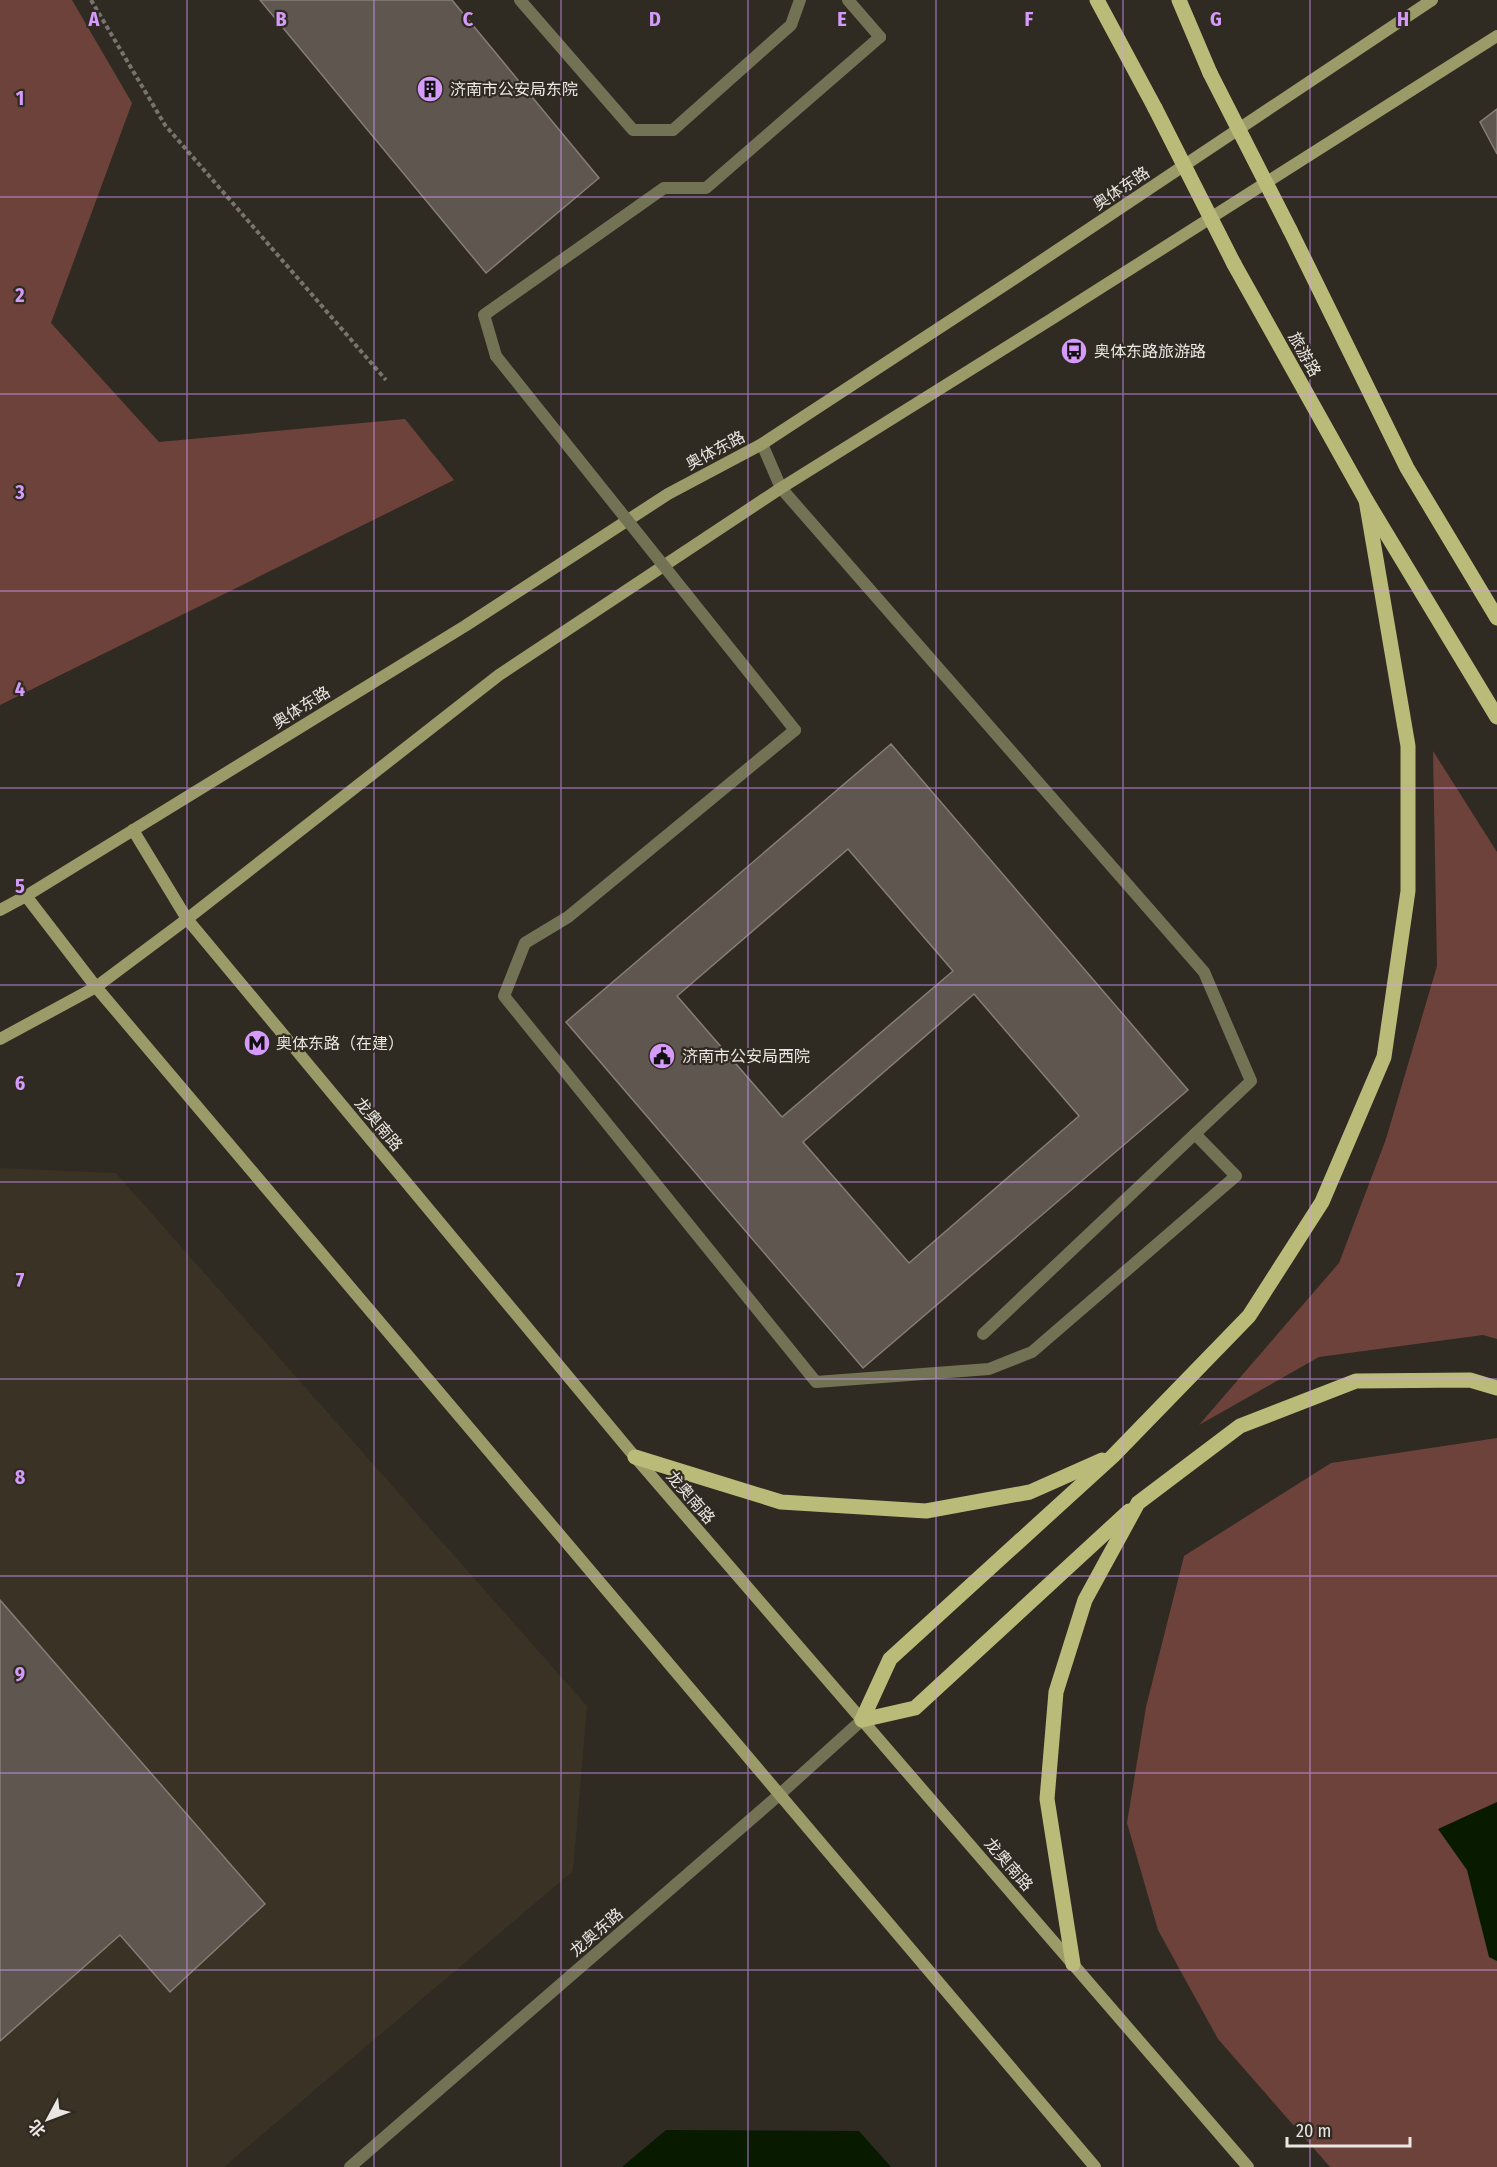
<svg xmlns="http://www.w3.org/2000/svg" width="1497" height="2167" viewBox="0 0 1497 2167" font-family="'Fira Sans Condensed','Noto Sans SC',sans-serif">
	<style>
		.built { fill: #3a3224 }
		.green { fill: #6d423b }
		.water { fill: #081a00 }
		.building { fill: #5f5650; stroke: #877d76; stroke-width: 1.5; fill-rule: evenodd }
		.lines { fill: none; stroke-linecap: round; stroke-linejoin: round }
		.path { stroke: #78746d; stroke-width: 4; stroke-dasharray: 4.5 3; stroke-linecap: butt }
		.service { stroke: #727354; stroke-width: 12 }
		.minor { stroke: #727354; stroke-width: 12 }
		.tertiary { stroke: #727354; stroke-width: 12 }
		.secondary { stroke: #9b9b69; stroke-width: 12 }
		.primary { stroke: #bbbb79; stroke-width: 15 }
		.service-bridge { stroke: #727354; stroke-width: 12 }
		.primary-bridge { stroke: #bbbb79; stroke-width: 15 }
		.grid { fill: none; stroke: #d69bfa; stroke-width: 1.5; stroke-opacity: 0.55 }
		.labels { text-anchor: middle; stroke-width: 4.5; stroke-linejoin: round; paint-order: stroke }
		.poi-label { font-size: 16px; fill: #eae7e2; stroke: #2f2a22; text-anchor: start }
		.street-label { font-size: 16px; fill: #eae7e2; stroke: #2f2a22 }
		.grid-label { font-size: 20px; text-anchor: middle; font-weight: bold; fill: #d69bfa; stroke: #2f2a22; stroke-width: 4.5; stroke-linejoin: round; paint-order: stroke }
	</style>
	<rect width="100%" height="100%" fill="#2f2a22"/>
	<!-- built -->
	<path class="built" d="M0 1168 116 1173 587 1706 573 1871 224 2167H0Z"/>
	<!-- green -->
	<g class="green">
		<path d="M0 0H72L132 103 51 323 159 442 405 419 454 480 0 705Z"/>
		<path d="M1433 751 1497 852V1339L1483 1335 1319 1357 1199 1425 1339 1263 1386 1139 1437 966Z"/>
		<path d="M1497 1438V2167H1330L1218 2039 1158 1930 1127 1823 1146 1707 1184 1556 1331 1463Z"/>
	</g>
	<!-- water -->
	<g class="water">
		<path d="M1497 1802V1961L1489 1957 1467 1870 1438 1829Z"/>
		<path d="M666 2130 859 2131 891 2167H622Z"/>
	</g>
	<!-- building -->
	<g class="building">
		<path d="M260 0H452L599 178 486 273Z"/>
		<path d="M1497 109V154L1480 122Z"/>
		<path d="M891 744 1188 1090 863 1368 566 1022ZM848 849 953 971 782 1117 677 996ZM974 994 1079 1116 909 1263 803 1142Z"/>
		<path d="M0 1600 265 1904 170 1992 120 1935 0 2041Z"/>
	</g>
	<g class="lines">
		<!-- path -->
		<path class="path" d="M91 0 165 125 386 380"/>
		<!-- service -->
		<g class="service">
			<path d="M520 0 633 130H673L791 25 800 0"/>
			<path d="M496 356 484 315 664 188H706L880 37"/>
			<path d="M795 730 568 917 525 943 504 996 816 1382 989 1369 1032 1352 1236 1176 1195 1134"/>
		</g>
		<!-- minor -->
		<g class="minor">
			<path d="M848 0 880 37"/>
			<path d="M762 444 781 488 1204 972 1251 1081 983 1334"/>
		</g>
		<!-- tertiary -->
		<path class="tertiary" d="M350 2167 779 1795 862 1720"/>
		<!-- secondary -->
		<g class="secondary">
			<path d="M133 830 187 919 635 1457 1248 2167"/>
			<path d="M26 896 96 987 1095 2167"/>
			<path d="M0 910 26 896 465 626 668 494 762 444 1017 277 1432 0"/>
			<path d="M0 1039 96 987 187 919 499 675 781 488 1050 320 1497 36"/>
		</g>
		<!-- primary -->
		<g class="primary">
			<path d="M1097 0 1155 108"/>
			<path d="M1179 0 1210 73"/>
			<path d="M1290 230 1407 468 1497 618"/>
			<path d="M1234 264 1366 500 1497 717"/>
			<path d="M635 1457 781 1502 926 1511 1030 1492 1102 1460"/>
			<path d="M862 1720 890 1659 1113 1456 1249 1316 1322 1202 1384 1057 1408 891V746L1366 500"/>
			<path d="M862 1720 915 1708 1129 1511"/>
			<path d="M1073 1964 1047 1799 1056 1692 1085 1600 1138 1503 1240 1426 1356 1381 1470 1380 1497 1388"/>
		</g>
		<!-- service-bridge -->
		<path class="service-bridge" d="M496 356 795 730"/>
		<!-- primary-bridge -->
		<g class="primary-bridge">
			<path d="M1210 73 1290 230"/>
			<path d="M1155 108 1234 264"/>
		</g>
	</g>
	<!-- grid -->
	<path class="grid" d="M187 0V2167M374 0V2167M561 0V2167M748 0V2167M936 0V2167M1123 0V2167M1310 0V2167M0 197H1497M0 394H1497M0 591H1497M0 788H1497M0 985H1497M0 1182H1497M0 1379H1497M0 1576H1497M0 1773H1497M0 1970H1497"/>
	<!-- icons -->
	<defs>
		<symbol id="building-disc" viewBox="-11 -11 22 22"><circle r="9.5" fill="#d69bfa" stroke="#2f2a22"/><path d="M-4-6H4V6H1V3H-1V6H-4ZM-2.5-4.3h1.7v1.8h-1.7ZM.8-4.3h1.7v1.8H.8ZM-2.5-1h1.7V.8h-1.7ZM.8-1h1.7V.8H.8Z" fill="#111"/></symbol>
		<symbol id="bus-disc" viewBox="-11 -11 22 22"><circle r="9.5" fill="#d69bfa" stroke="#2f2a22"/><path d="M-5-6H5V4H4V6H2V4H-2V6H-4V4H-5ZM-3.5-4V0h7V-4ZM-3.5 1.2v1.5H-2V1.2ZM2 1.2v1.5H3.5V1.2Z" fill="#111"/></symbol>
		<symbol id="metro-disc" viewBox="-11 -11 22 22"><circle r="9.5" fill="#d69bfa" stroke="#2f2a22"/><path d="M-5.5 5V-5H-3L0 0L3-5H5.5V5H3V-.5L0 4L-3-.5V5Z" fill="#111"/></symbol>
		<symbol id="civic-disc" viewBox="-11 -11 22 22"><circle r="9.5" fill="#d69bfa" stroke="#2f2a22"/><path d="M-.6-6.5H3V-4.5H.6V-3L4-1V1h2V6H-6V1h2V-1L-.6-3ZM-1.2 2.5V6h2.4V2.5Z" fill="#111"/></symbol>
	</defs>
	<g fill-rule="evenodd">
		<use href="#building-disc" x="415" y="74" width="30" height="30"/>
		<use href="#bus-disc" x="1059" y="336" width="30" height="30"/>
		<use href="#metro-disc" x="242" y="1028" width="30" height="30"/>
		<use href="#civic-disc" x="647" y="1041" width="30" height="30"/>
	</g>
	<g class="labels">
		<!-- poi labels -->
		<g class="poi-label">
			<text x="450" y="95">济南市公安局东院</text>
			<text x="1094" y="357">奥体东路旅游路</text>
			<text x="276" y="1049">奥体东路（在建）</text>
			<text x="682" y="1062">济南市公安局西院</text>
		</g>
		<!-- street labels -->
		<g class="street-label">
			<text transform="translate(1121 188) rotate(-34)" y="6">奥体东路</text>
			<text transform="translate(1305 354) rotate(61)" y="6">旅游路</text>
			<text transform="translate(715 450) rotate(-28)" y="6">奥体东路</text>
			<text transform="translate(301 707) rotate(-32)" y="6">奥体东路</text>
			<text transform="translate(379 1124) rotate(50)" y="6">龙奥南路</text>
			<text transform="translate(691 1497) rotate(49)" y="6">龙奥南路</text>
			<text transform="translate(1009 1864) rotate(49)" y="6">龙奥南路</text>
			<text transform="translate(596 1932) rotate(-41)" y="6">龙奥东路</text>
		</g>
	</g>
	<g class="grid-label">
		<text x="94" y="26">A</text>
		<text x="281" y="26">B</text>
		<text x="468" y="26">C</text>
		<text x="655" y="26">D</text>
		<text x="842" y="26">E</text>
		<text x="1029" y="26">F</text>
		<text x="1216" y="26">G</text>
		<text x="1403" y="26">H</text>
		<text x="20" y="105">1</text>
		<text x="20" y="302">2</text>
		<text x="20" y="499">3</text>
		<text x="20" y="696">4</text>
		<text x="20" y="893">5</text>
		<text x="20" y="1090">6</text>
		<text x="20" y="1287">7</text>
		<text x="20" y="1484">8</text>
		<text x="20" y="1681">9</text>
	</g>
	<!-- north arrow -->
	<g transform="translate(48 2119) rotate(229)" stroke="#2f2a22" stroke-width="4.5" paint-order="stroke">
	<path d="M0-4.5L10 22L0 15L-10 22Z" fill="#eae7e2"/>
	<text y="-9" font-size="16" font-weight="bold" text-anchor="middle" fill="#eae7e2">北</text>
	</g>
	<!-- scale -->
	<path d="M1287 2137v9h123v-9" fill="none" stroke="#eae7e2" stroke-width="3"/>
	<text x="1296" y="2137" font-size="18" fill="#eae7e2" stroke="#2f2a22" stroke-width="4.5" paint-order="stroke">20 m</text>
</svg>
